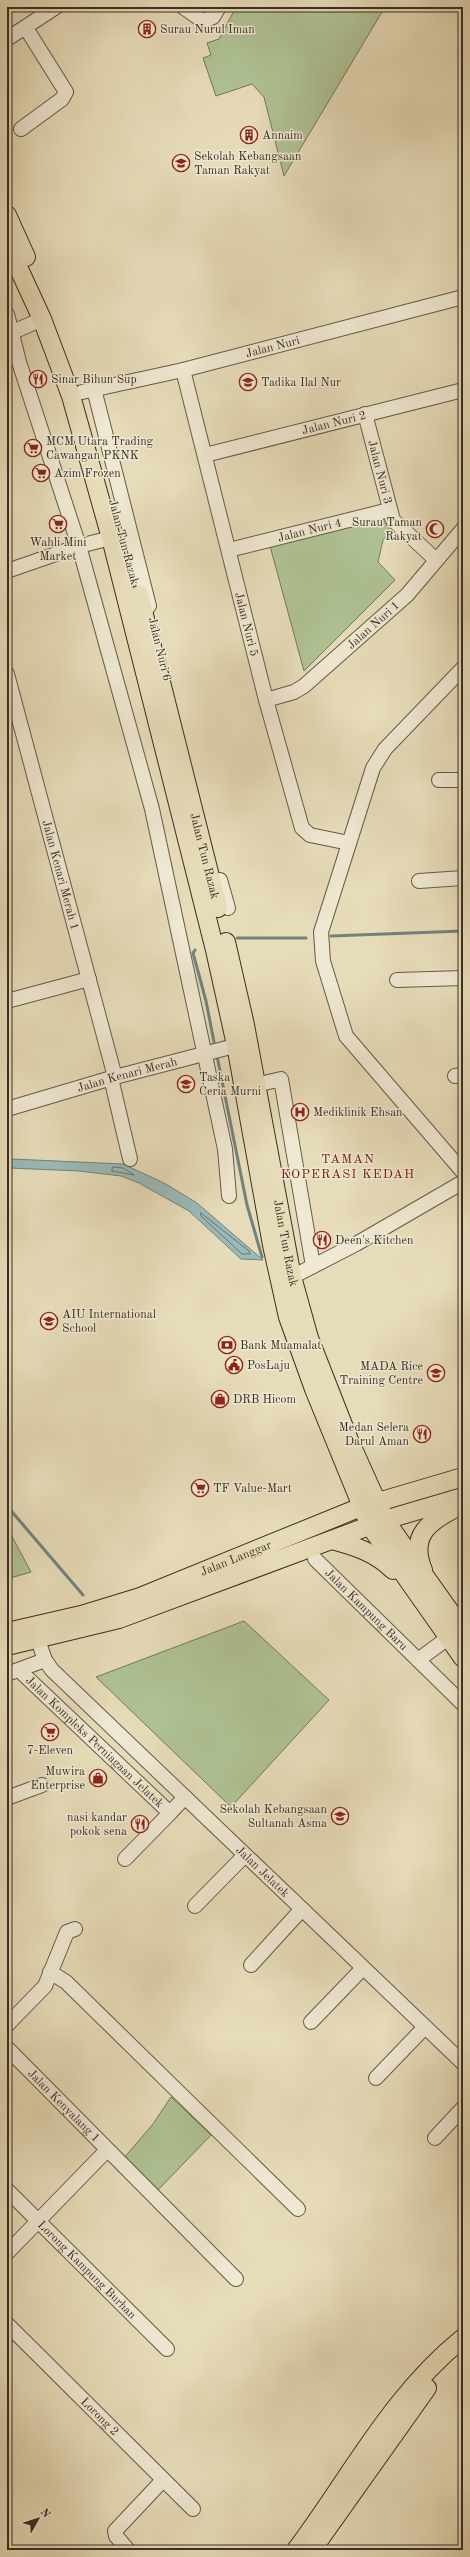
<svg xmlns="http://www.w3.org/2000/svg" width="470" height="2557" viewBox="0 0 470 2557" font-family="'Old Standard TT',serif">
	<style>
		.green { fill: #afc294; stroke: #74785c }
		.water { fill: #99bab8; stroke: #72827d }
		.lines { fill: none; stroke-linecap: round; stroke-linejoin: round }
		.shore { stroke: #68746e; stroke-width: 1 }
		.stream { stroke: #72827d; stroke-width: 3 }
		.minor-casing { stroke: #645a49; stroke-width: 16 }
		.major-casing { stroke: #382e24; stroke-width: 20 }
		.minor { stroke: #efe8d2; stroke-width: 14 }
		.major { stroke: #e7dcb9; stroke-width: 18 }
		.labels { text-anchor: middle; stroke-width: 3; stroke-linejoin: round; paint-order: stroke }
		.poi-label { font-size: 12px; fill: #382e24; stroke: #efe8d2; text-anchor: start }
		.street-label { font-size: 12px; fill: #382e24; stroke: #efe8d2 }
		.neighbourhood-label { font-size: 13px; letter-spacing: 1px; fill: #7a1f14; stroke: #efe8d2 }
	</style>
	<rect width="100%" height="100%" fill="#e7dcb9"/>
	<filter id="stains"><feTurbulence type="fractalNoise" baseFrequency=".005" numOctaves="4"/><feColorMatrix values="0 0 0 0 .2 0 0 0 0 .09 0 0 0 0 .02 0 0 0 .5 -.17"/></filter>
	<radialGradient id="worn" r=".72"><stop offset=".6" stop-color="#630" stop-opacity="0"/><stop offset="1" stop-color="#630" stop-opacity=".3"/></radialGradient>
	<!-- green -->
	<g class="green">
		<path d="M236 7H385L284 176 264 97 252 84 216 96 203 58 211 55 207 43 219 39Z"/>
		<path d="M382 517 391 532 383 540 378 562 395 580 304 671 270 546Z"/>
		<path d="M7 1527 31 1572 7 1579Z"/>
		<path d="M244 1621 329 1700 231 1807 96 1677Z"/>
		<path d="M171 2097 211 2135 158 2190 124 2158 153 2124Z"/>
	</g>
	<!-- water -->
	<path class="water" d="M7 1154 12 1159 123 1164 166 1184 197 1203 263 1260 241 1259 189 1211 139 1183 121 1176 79 1171 10 1168 7 1167Z"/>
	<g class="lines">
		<!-- shore -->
		<g class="shore">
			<path d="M113 1167 123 1168 134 1175 112 1171Z"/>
			<path d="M201 1213 249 1251 250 1254H242L201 1216Z"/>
		</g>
		<!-- stream -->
		<g class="stream">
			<path d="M331 936 463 931"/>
			<path d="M237 938H306"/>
			<path d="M195 950 193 953 206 1001 214 1042"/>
			<path d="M217 1056 247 1205 262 1257"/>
			<path d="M7 1506 83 1595"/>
		</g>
		<defs>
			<g id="minor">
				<path d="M183 7 203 21 213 17 219 7"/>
				<path d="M7 39 56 7"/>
				<path d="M21 129 62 99 66 92 26 28"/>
				<path d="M7 314 19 362 79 546 152 809 225 1149 229 1196"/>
				<path d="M13 332 42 319"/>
				<path id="s1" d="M183 370 266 700 302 828 310 835 349 843"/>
				<path d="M94 389 149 606"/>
				<path id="s2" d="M82 392 183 370 463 297"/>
				<path id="s3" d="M365 414 393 520 436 560"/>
				<path id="s4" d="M205 455 463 390"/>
				<path id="s5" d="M229 550 389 510"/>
				<path d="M7 571 79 546 111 538"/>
				<path d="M463 668 385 749 373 768 321 932 323 961 346 1036 463 1172"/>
				<path id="s6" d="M7 674 115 1077"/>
				<path id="s7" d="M266 700 294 692 304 686 407 595 463 529"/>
				<path d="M439 780H463"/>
				<path d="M220 880 228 908"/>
				<path d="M419 881 463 878"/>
				<path d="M397 980 463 978"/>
				<path d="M7 1001 89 979"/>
				<path d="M455 1076 463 1075"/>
				<path d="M111 1078 130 1159"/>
				<path d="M256 1085 281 1079 313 1266"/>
				<path id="s8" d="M7 1109 115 1077 246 1043"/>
				<path d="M292 1277 356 1244 463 1182"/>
				<path id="s9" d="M315 1559 463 1704"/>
				<path id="s10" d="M38 1640 45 1660 52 1670 463 2063"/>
				<path d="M418 1660 448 1638"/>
				<path id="s11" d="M20 1671 170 1813 185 1797"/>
				<path d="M7 1674 45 1660"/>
				<path d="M7 1798 42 1785"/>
				<path d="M125 1859 170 1813"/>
				<path d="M195 1906 245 1855"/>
				<path d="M251 1965 302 1909"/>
				<path d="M50 1972 66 1982 298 2209"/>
				<path d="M311 2022 363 1968"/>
				<path d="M7 2025 45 1986 67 1932 75 1929"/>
				<path id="s12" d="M7 2048 236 2279"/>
				<path d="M376 2078 425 2027"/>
				<path d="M435 2138 463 2108"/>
				<path id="s13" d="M7 2190 167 2349"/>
				<path d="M7 2253 107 2150"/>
				<path id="s14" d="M7 2324 193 2509"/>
				<path d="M128 2550 116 2536 115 2531 163 2480"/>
			</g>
			<g id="major">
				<path d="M7 215 26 257"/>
				<path d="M7 243 42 319 71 396 111 538 215 950 236 1045 272 1245 288 1317 314 1389 370 1526 463 1658"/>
				<path id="s15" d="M139 595 218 908"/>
				<path id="s16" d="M226 942 245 1025 292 1277 309 1338 349 1440 385 1520 463 1630"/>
				<path d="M332 1540C355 1546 376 1553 393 1570"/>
				<path d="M423 1570C408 1534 431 1521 459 1506"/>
				<path id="s17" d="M7 1632 81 1615 140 1597 361 1507 463 1477"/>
				<path d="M7 1646 119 1619 385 1520 463 1497"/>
				<path d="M296 2550C350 2478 392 2395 463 2338"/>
				<path d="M312 2550 427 2388"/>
			</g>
		</defs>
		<!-- minor casing -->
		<use href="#minor" class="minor-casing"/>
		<!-- major casing -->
		<use href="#major" class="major-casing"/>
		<!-- minor -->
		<use href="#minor" class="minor"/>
		<!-- major -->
		<use href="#major" class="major"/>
	</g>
	<!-- icons -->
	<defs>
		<symbol id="building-ring" viewBox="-11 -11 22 22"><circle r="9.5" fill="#efe8d2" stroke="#8f2418" stroke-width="1.5"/><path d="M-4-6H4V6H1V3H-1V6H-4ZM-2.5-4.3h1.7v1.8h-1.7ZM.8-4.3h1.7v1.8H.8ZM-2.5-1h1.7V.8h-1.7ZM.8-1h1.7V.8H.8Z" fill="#8f2418"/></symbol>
		<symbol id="school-ring" viewBox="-11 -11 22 22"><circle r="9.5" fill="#efe8d2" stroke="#8f2418" stroke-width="1.5"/><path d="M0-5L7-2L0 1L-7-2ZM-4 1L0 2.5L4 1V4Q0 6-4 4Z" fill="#8f2418"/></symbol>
		<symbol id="restaurant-ring" viewBox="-11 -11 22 22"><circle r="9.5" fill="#efe8d2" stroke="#8f2418" stroke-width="1.5"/><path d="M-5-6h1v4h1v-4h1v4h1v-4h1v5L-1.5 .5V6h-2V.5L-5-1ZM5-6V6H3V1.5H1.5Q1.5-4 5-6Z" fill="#8f2418"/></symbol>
		<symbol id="supermarket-ring" viewBox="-11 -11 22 22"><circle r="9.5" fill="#efe8d2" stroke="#8f2418" stroke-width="1.5"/><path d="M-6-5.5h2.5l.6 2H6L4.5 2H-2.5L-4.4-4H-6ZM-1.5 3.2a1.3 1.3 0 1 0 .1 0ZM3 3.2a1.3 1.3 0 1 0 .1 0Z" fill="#8f2418"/></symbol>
		<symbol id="mosque-ring" viewBox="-11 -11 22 22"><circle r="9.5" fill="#efe8d2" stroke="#8f2418" stroke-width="1.5"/><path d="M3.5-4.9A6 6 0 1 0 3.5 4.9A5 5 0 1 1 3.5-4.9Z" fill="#8f2418"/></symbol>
		<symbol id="hospital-ring" viewBox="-11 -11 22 22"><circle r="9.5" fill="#efe8d2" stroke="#8f2418" stroke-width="1.5"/><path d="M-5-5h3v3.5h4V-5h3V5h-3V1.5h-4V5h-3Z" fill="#8f2418"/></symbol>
		<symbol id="bank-ring" viewBox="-11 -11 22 22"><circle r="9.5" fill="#efe8d2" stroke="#8f2418" stroke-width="1.5"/><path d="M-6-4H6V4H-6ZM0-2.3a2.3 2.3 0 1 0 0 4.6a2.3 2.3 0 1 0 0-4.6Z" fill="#8f2418"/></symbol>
		<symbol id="civic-ring" viewBox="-11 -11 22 22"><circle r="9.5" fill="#efe8d2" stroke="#8f2418" stroke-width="1.5"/><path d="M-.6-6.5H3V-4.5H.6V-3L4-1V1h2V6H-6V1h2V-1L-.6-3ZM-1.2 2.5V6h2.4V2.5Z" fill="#8f2418"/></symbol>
		<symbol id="university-ring" viewBox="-11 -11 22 22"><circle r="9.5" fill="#efe8d2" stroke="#8f2418" stroke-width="1.5"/><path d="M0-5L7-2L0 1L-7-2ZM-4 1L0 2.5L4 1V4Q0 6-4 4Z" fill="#8f2418"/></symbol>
		<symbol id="shop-ring" viewBox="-11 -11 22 22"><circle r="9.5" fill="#efe8d2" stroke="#8f2418" stroke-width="1.5"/><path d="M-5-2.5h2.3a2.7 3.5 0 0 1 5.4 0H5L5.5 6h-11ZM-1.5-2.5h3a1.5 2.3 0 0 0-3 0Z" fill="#8f2418"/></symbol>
	</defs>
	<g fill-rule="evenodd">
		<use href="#building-ring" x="137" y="19" width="20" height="20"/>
		<use href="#building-ring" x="239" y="125" width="20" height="20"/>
		<use href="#school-ring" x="171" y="153" width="20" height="20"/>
		<use href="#restaurant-ring" x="28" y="369" width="20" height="20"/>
		<use href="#school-ring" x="238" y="372" width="20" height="20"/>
		<use href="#supermarket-ring" x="23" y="438" width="20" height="20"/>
		<use href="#supermarket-ring" x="31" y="463" width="20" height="20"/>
		<use href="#supermarket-ring" x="48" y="514" width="20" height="20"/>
		<use href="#mosque-ring" x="425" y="519" width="20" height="20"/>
		<use href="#school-ring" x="176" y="1074" width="20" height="20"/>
		<use href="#hospital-ring" x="290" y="1102" width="20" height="20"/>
		<use href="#restaurant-ring" x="312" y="1230" width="20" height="20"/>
		<use href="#school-ring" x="39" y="1311" width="20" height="20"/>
		<use href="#bank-ring" x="217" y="1335" width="20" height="20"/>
		<use href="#civic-ring" x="224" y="1355" width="20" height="20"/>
		<use href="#university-ring" x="426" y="1363" width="20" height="20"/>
		<use href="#shop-ring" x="210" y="1389" width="20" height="20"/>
		<use href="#restaurant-ring" x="412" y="1424" width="20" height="20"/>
		<use href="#supermarket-ring" x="190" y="1478" width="20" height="20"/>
		<use href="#supermarket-ring" x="40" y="1722" width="20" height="20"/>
		<use href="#shop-ring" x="88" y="1768" width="20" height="20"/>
		<use href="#school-ring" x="330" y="1806" width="20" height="20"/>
		<use href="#restaurant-ring" x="130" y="1814" width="20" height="20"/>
	</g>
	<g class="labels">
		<!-- poi labels -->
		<g class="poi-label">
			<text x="160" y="33">Surau Nurul Iman</text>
			<text x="262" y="139">Annaim</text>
			<text x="194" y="160">Sekolah Kebangsaan<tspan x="194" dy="14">Taman Rakyat</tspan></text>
			<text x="51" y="383">Sinar Bihun Sup</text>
			<text x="261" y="386">Tadika Ilal Nur</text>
			<text x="46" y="445">MCM Utara Trading<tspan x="46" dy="14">Cawangan PKNK</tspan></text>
			<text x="54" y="477">Azim Frozen</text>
			<text x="422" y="526" text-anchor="end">Surau Taman<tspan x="422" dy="14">Rakyat</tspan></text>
			<text x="58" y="546" text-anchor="middle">Wahli Mini<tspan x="58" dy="14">Market</tspan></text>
			<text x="199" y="1081">Taska<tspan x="199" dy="14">Ceria Murni</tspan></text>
			<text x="313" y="1116">Mediklinik Ehsan</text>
			<text x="335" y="1244">Deen's Kitchen</text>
			<text x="62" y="1318">AIU International<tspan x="62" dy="14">School</tspan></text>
			<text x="240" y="1349">Bank Muamalat</text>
			<text x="247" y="1369">PosLaju</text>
			<text x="423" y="1370" text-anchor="end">MADA Rice<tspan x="423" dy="14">Training Centre</tspan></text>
			<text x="233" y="1403">DRB Hicom</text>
			<text x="409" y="1431" text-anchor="end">Medan Selera<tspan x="409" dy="14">Darul Aman</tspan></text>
			<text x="213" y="1492">TF Value-Mart</text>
			<text x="50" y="1754" text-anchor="middle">7-Eleven</text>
			<text x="85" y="1775" text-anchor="end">Muwira<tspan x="85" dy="14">Enterprise</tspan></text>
			<text x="327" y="1813" text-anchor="end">Sekolah Kebangsaan<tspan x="327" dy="14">Sultanah Asma</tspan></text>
			<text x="127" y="1821" text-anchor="end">nasi kandar<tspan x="127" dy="14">pokok sena</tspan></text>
		</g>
		<!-- street labels -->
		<g class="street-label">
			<text dy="4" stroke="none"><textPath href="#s2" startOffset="196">Jalan Nuri</textPath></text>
			<text dy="4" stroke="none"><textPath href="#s4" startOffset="133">Jalan Nuri 2</textPath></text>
			<text dy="4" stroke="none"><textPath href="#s3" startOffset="60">Jalan Nuri 3</textPath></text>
			<text dy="4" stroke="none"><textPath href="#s5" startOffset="83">Jalan Nuri 4</textPath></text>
			<text transform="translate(124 542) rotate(75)" y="4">Jalan Tun Razak</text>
			<text dy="4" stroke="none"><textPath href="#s1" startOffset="262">Jalan Nuri 5</textPath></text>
			<text dy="4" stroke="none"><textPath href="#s7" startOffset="133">Jalan Nuri 1</textPath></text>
			<text transform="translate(160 649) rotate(76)" y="4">Jalan Nuri 6</text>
			<text dy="4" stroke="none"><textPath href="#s15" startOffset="269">Jalan Tun Razak</textPath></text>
			<text dy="4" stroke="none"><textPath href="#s6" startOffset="208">Jalan Kenari Merah 1</textPath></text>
			<text dy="4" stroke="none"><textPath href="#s8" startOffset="125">Jalan Kenari Merah</textPath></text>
			<text dy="4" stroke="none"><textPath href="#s16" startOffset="307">Jalan Tun Razak</textPath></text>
			<text dy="4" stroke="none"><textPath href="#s17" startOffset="241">Jalan Langgar</textPath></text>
			<text dy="4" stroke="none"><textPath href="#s9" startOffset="72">Jalan Kampung Baru</textPath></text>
			<text dy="4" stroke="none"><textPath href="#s11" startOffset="103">Jalan Kompleks Perniagaan Jelatek</textPath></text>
			<text dy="4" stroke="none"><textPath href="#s10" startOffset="325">Jalan Jelatek</textPath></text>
			<text dy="4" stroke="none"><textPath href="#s12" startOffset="81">Jalan Kenyalang 1</textPath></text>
			<text dy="4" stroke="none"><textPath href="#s13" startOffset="113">Lorong Kampung Burhan</textPath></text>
			<text dy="4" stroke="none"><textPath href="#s14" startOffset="131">Lorong 2</textPath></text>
		</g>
		<!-- neighbourhood labels -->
		<g class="neighbourhood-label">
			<text x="348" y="1163">TAMAN<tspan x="348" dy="15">KOPERASI KEDAH</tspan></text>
		</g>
	</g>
	<!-- margin -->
	<rect width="470" height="2557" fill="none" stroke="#e7dcb9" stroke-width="24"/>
	<rect x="8" y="8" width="454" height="2541" fill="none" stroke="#382e24" stroke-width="2"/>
	<rect x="12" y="12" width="446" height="2533" fill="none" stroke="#382e24"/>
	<!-- north arrow -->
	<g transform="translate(38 2519) rotate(51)" stroke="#efe8d2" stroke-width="3" paint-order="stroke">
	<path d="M0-3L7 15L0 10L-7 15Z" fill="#382e24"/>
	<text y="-6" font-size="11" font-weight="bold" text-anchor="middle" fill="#382e24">N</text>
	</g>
	<rect width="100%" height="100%" filter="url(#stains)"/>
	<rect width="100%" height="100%" fill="url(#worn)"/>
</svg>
